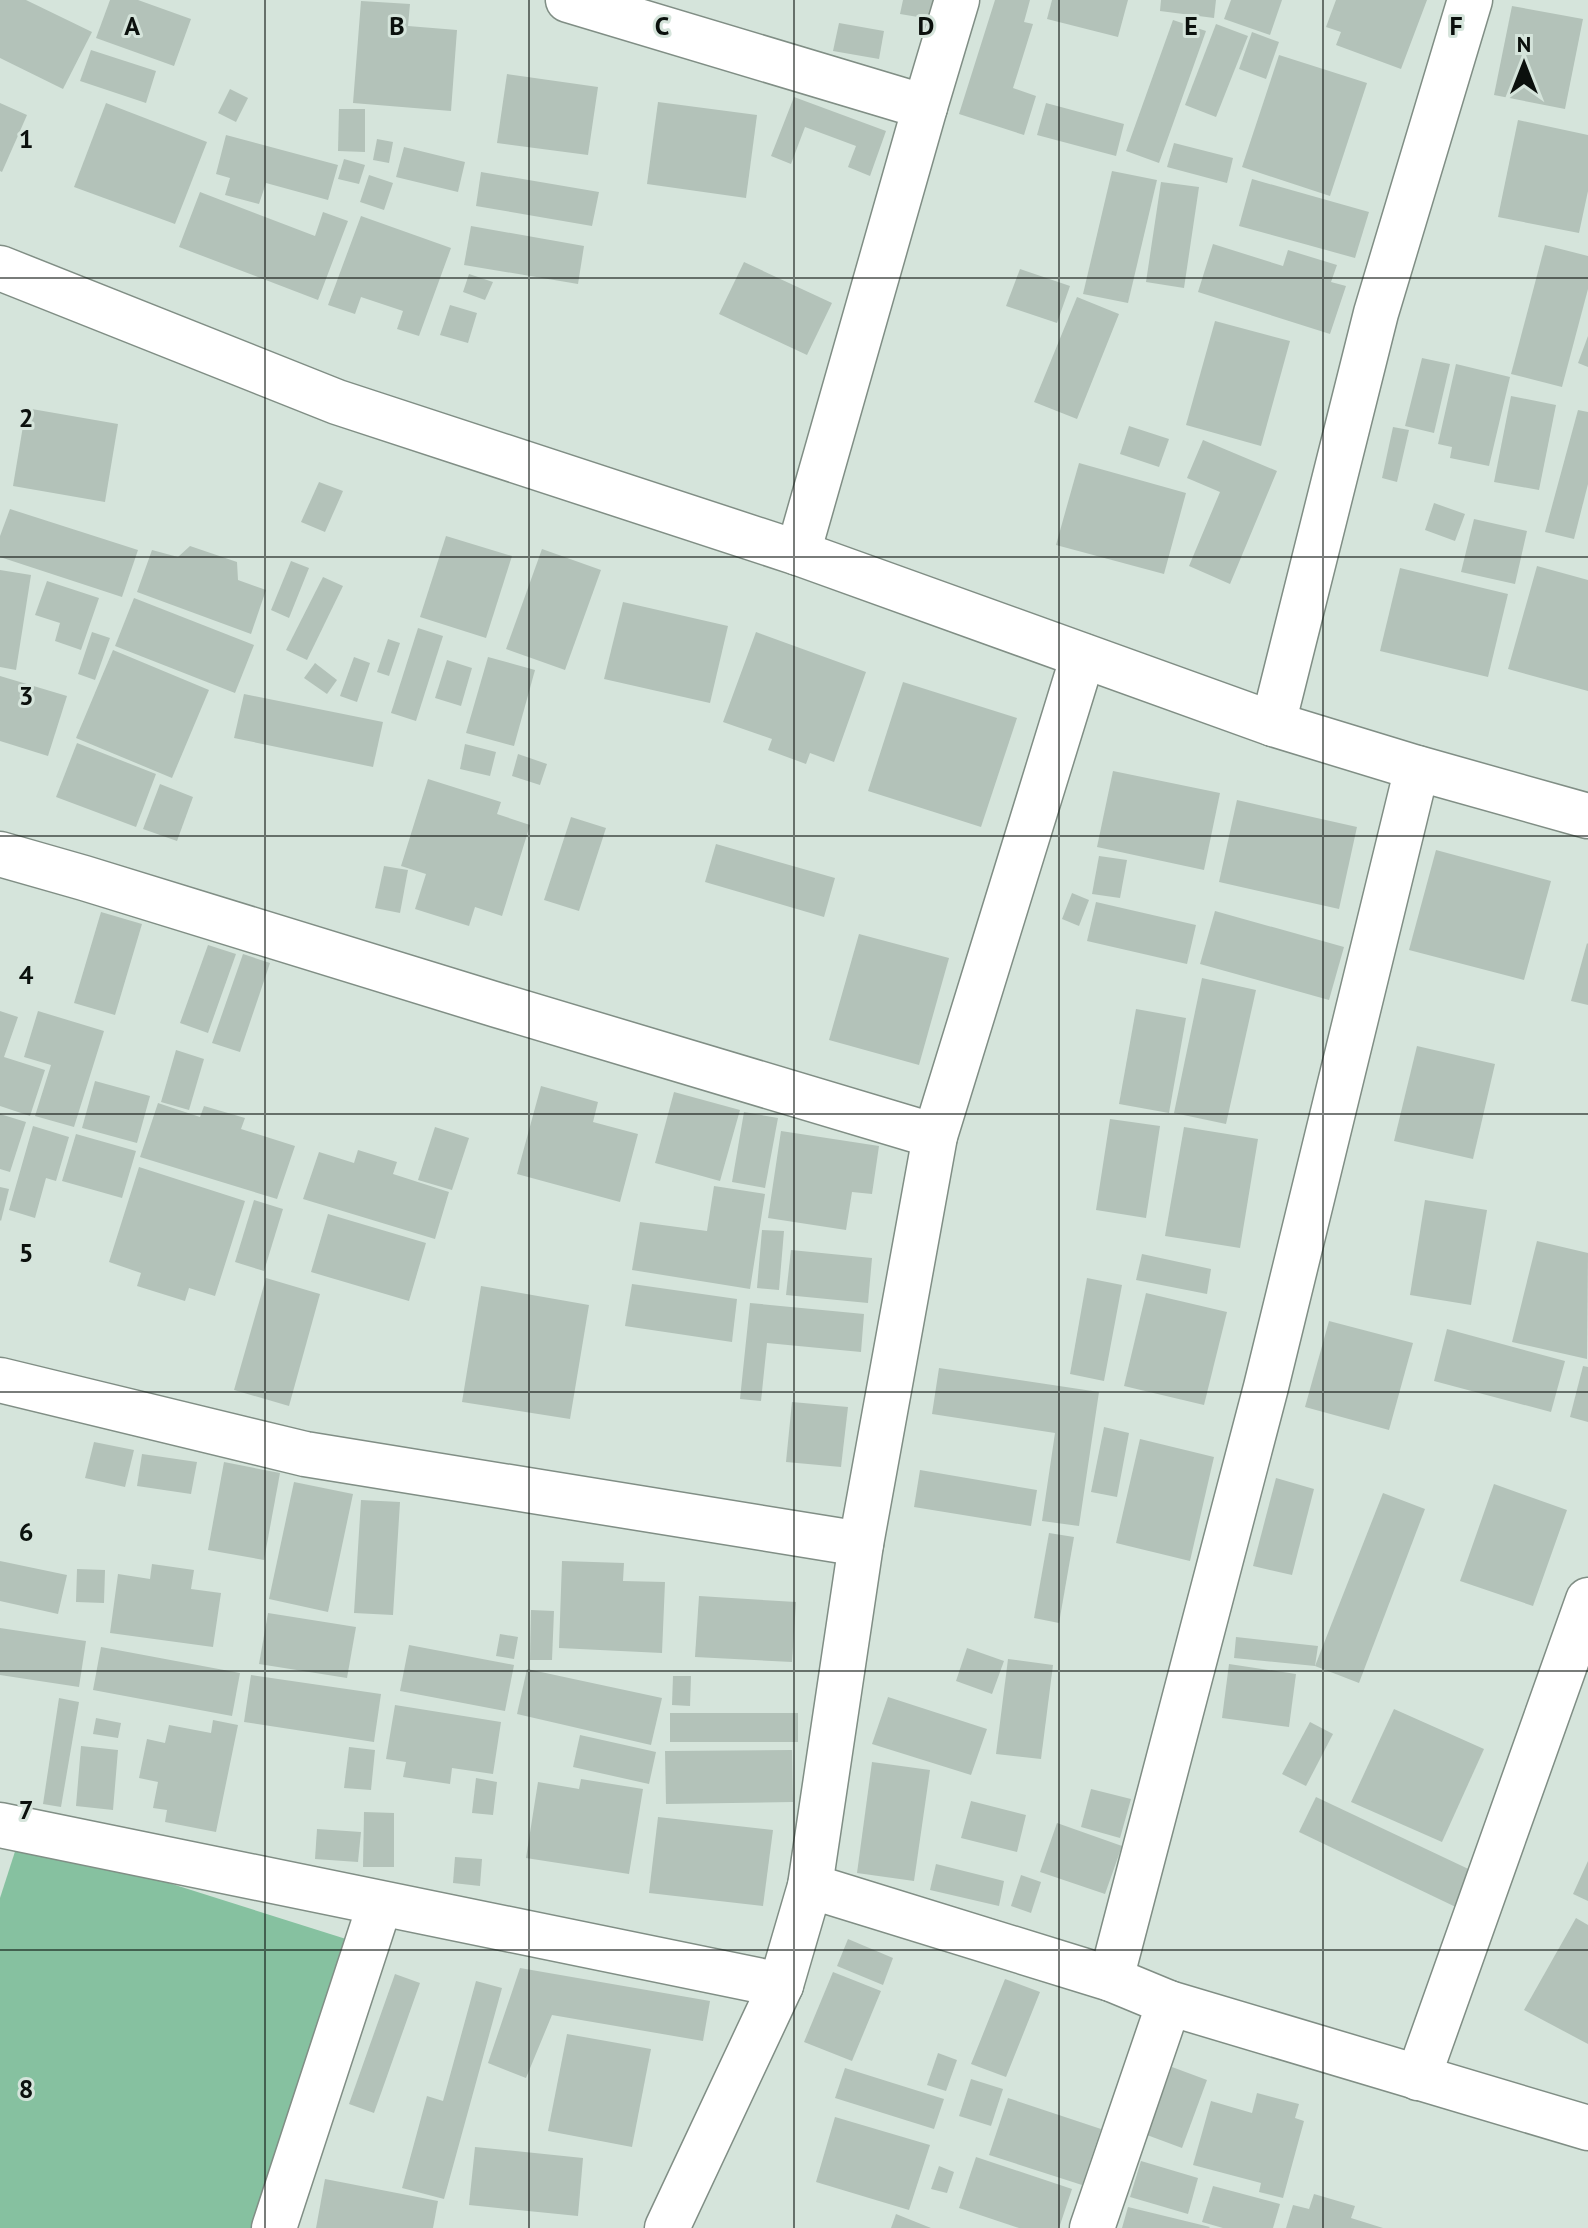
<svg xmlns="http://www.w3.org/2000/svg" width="1588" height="2228" viewBox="0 0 1588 2228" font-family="'PT Sans',sans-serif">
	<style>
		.green { fill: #86c1a0 }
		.building { fill: #b3c2b9 }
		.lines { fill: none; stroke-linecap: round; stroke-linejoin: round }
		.minor-casing { stroke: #808e85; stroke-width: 47 }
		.minor { stroke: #fff; stroke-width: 44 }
		.grid { fill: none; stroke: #0b100d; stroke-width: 2; stroke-opacity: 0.55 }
		.grid-label { font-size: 26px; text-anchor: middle; font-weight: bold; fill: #0b100d; stroke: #d5e4db; stroke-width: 6; stroke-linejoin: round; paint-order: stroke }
	</style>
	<rect width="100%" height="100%" fill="#d5e4db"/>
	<!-- green -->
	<path class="green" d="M20 1836 346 1939 253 2228H0V1898Z"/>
	<!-- building -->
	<g class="building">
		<path d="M0 0H26L92 32 63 89 0 58Z"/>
		<path d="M110 0H138L191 19 174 66 96 38Z"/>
		<path d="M903 0H933L930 19 900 14Z"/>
		<path d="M995 0H1030L1024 22 1033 24 1013 88 1036 96 1024 135 959 114Z"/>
		<path d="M1052 0H1128L1118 37 1047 19Z"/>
		<path d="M1161 0H1216L1214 18 1160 11Z"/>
		<path d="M1231 0H1282L1270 35 1224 19Z"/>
		<path d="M1336 0H1427L1401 69 1336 45 1341 32 1326 27Z"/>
		<path d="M361 1 410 4 408 26 457 30 451 111 353 103Z"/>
		<path d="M1512 6 1583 19 1565 109 1494 95Z"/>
		<path d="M1173 20 1206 31 1159 163 1126 151Z"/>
		<path d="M839 23 884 31 879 59 833 51Z"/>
		<path d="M1216 24 1248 36 1216 117 1185 105Z"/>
		<path d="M1252 32 1279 42 1266 79 1239 69Z"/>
		<path d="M91 50 156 71 146 103 80 81Z"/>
		<path d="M1279 55 1367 83 1330 196 1242 167Z"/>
		<path d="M507 74 598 87 588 155 497 143Z"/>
		<path d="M230 89 248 98 236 122 218 113Z"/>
		<path d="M794 97 886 131 870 176 848 167 856 146 805 127 791 164 771 156Z"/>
		<path d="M658 102 757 115 746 198 647 184Z"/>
		<path d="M0 103 27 115 2 172 0 171Z"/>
		<path d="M106 103 207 142 175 224 74 187Z"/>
		<path d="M1046 103 1124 124 1116 156 1037 135Z"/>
		<path d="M339 109H365V152L338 151Z"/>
		<path d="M1518 120 1588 135V191L1579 233 1498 217Z"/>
		<path d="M226 135 338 165 328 200 266 183 259 204 225 195 230 178 216 174Z"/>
		<path d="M377 139 393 142 389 163 373 160Z"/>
		<path d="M1174 143 1233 158 1227 183 1167 167Z"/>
		<path d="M404 147 465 162 458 192 396 177Z"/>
		<path d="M344 159 365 165 359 184 338 179Z"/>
		<path d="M1112 171 1157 180 1128 303 1083 294Z"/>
		<path d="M481 172 599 192 592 226 476 206Z"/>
		<path d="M369 175 393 183 384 210 360 202Z"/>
		<path d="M1252 179 1369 212 1355 258 1239 226Z"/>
		<path d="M1161 182 1199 187 1184 288 1146 282Z"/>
		<path d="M200 192 315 236 323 212 348 221 318 300 179 247Z"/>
		<path d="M361 216 451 248 419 336 397 329 403 311 361 297 355 314 328 305Z"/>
		<path d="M471 226 584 246 578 284 464 265Z"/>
		<path d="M1213 244 1283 266 1288 250 1337 265 1331 282 1346 286 1330 334 1198 292Z"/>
		<path d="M1545 245 1588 256V289L1562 387 1511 374Z"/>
		<path d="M744 262 832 303 807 355 719 314Z"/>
		<path d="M1020 269 1070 286 1057 323 1006 306Z"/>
		<path d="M469 274 493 282 485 300 463 292Z"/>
		<path d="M1077 297 1119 314 1077 419 1034 402Z"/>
		<path d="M450 305 477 313 468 343 440 335Z"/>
		<path d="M1215 321 1290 341 1261 446 1186 425Z"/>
		<path d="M1588 336V367L1578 363Z"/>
		<path d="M1422 358 1450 364 1434 433 1405 426Z"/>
		<path d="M1456 364 1510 377 1489 466 1450 458 1452 447 1438 444Z"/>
		<path d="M1511 396 1556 405 1539 490 1494 482Z"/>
		<path d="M26 408 118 424 105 502 13 486Z"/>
		<path d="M1578 410 1588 412V484L1574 539 1545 532Z"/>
		<path d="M1129 426 1169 439 1159 467 1120 454Z"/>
		<path d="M1393 427 1409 430 1397 482 1382 478Z"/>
		<path d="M1203 440 1277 471 1230 584 1189 566 1220 492 1187 478Z"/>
		<path d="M1079 463 1186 493 1164 574 1056 545Z"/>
		<path d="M319 482 343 491 325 532 301 522Z"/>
		<path d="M1434 503 1465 514 1455 541 1425 530Z"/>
		<path d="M10 509 138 550 122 597 0 557V536Z"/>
		<path d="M1474 519 1527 531 1515 584 1461 572Z"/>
		<path d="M446 536 512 556 486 638 420 617Z"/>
		<path d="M190 546 237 562 238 580 266 590 251 634 137 592 152 550 178 557Z"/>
		<path d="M542 549 601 570 565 670 506 649Z"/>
		<path d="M291 561 309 568 289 618 271 610Z"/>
		<path d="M1537 566 1588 580V691L1508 669Z"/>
		<path d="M1400 568 1508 594 1488 677 1380 651Z"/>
		<path d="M0 570 31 575 16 670 0 667Z"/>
		<path d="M323 577 343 586 307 660 286 650Z"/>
		<path d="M47 581 99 598 81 650 55 641 60 623 35 615Z"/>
		<path d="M134 598 254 645 235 693 115 646Z"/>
		<path d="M623 602 728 626 710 703 604 679Z"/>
		<path d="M418 628 443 636 416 721 391 713Z"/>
		<path d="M92 632 110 638 95 680 78 674Z"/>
		<path d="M756 632 866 672 834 762 810 753 806 764 768 750 772 739 723 722Z"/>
		<path d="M388 639 400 643 389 676 377 672Z"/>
		<path d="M113 650 209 690 172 778 76 738Z"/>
		<path d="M354 657 370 663 357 702 340 696Z"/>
		<path d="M488 657 535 670 514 746 466 733Z"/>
		<path d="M447 660 472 668 461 706 435 698Z"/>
		<path d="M315 663 337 680 327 694 304 678Z"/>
		<path d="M0 676 67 696 48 756 0 741Z"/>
		<path d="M903 682 1017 718 981 827 868 791Z"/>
		<path d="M244 694 383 722 373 767 234 738Z"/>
		<path d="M77 743 156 774 136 827 56 797Z"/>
		<path d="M465 744 496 752 490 776 460 769Z"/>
		<path d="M518 754 547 764 540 785 512 776Z"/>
		<path d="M1113 771 1220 793 1204 870 1097 847Z"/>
		<path d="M428 779 501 802 497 814 530 825 502 916 475 907 469 926 415 909 426 874 401 866Z"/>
		<path d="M160 784 193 797 177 841 143 829Z"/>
		<path d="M1237 800 1357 827 1339 909 1219 882Z"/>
		<path d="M571 817 606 828 579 911 544 900Z"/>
		<path d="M716 844 835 878 824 917 705 882Z"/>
		<path d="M1436 850 1551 881 1524 980 1409 950Z"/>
		<path d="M1099 856 1127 860 1120 898 1092 894Z"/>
		<path d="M384 866 408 870 400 913 375 908Z"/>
		<path d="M1072 893 1089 900 1079 926 1062 919Z"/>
		<path d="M1096 902 1196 925 1187 964 1087 941Z"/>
		<path d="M1215 911 1344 947 1329 1000 1200 964Z"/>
		<path d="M101 912 142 924 115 1015 74 1003Z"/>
		<path d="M859 934 949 958 919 1065 829 1040Z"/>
		<path d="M1587 943 1588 944V1005L1571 1001Z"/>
		<path d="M208 945 236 954 208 1033 180 1023Z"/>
		<path d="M243 954 270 963 240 1052 212 1043Z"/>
		<path d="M1202 978 1256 990 1226 1124 1174 1113Z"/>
		<path d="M1136 1009 1186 1018 1169 1113 1119 1104Z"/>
		<path d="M0 1011 18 1017 4 1057 45 1070 30 1116 0 1106Z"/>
		<path d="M38 1011 104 1031 74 1127 35 1116 51 1065 24 1057Z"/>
		<path d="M1417 1046 1495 1064 1473 1159 1394 1141Z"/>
		<path d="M176 1050 204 1059 189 1110 161 1102Z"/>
		<path d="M95 1081 150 1096 137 1143 82 1128Z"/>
		<path d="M541 1086 598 1102 593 1122 638 1134 620 1202 517 1174Z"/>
		<path d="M674 1092 740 1110 720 1181 655 1163Z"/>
		<path d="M158 1103 200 1117 204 1106 245 1118 241 1129 295 1146 277 1199 140 1157Z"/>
		<path d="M744 1112 778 1118 765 1188 732 1182Z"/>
		<path d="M0 1114 26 1122 10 1172 0 1169Z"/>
		<path d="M1110 1119 1160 1126 1146 1218 1096 1210Z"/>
		<path d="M33 1126 69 1137 56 1181 46 1178 35 1218 9 1210Z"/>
		<path d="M435 1127 469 1138 452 1190 418 1180Z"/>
		<path d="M1184 1127 1258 1139 1240 1248 1165 1236Z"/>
		<path d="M781 1131 879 1146 872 1194 852 1192 846 1230 768 1218Z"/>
		<path d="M76 1134 136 1151 122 1198 62 1181Z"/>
		<path d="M358 1150 397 1162 393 1174 449 1192 435 1239 303 1199 319 1152 354 1163Z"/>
		<path d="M139 1167 245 1201 215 1296 189 1288 185 1301 137 1286 141 1273 109 1262Z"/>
		<path d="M714 1186 765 1194 750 1289 632 1270 640 1222 707 1231Z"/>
		<path d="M0 1187 9 1189 1 1221 0 1220Z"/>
		<path d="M254 1200 283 1209 264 1271 235 1262Z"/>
		<path d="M1425 1200 1487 1210 1471 1305 1410 1295Z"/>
		<path d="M328 1214 426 1243 409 1301 311 1272Z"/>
		<path d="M762 1230 784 1231 779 1290 757 1288Z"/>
		<path d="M1537 1241 1588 1253 1587 1359 1512 1342Z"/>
		<path d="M791 1250 872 1258 868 1303 786 1295Z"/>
		<path d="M1142 1254 1211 1269 1207 1294 1136 1280Z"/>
		<path d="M266 1278 320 1294 289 1406 234 1390Z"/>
		<path d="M1087 1278 1122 1285 1104 1381 1070 1374Z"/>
		<path d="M632 1284 737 1299 732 1342 625 1326Z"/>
		<path d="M481 1286 589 1305 570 1419 462 1402Z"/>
		<path d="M1146 1293 1227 1312 1204 1405 1124 1386Z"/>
		<path d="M750 1303 864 1314 861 1352 767 1343 761 1401 740 1399Z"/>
		<path d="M1329 1321 1413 1343 1389 1430 1305 1407Z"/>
		<path d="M1447 1329 1565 1361 1551 1412 1434 1381Z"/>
		<path d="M1583 1366 1588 1367V1422L1570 1417Z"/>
		<path d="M939 1368 1099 1392 1079 1526 1042 1521 1055 1433 932 1414Z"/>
		<path d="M792 1402 848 1407 841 1467 786 1462Z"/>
		<path d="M1104 1427 1129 1433 1117 1497 1091 1492Z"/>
		<path d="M1140 1439 1214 1457 1190 1561 1116 1543Z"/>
		<path d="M94 1442 134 1450 125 1487 85 1478Z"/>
		<path d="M142 1454 197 1462 191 1494 137 1486Z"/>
		<path d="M224 1462 280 1473 264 1560 208 1550Z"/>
		<path d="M920 1470 1037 1490 1031 1526 914 1507Z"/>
		<path d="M1276 1478 1314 1489 1292 1575 1253 1566Z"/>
		<path d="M294 1482 353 1494 328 1612 269 1599Z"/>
		<path d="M1494 1484 1567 1510 1533 1606 1460 1581Z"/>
		<path d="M1383 1493 1425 1509 1359 1683 1315 1666Z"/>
		<path d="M361 1500 400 1502 393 1615 354 1613Z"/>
		<path d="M1049 1533 1074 1537 1059 1623 1034 1618Z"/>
		<path d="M0 1561 67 1575 58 1614 0 1601Z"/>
		<path d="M562 1561 624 1563 623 1581 665 1582 662 1653 559 1648Z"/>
		<path d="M152 1564 194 1570 191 1589 221 1593 213 1647 110 1633 118 1574 150 1579Z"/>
		<path d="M77 1569 105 1570 104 1603 76 1602Z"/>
		<path d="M699 1596 796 1602 792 1662 695 1657Z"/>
		<path d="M531 1610 554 1611 552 1660H530Z"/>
		<path d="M268 1613 356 1627 347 1678 259 1664Z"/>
		<path d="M0 1628 86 1641 79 1687 0 1675Z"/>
		<path d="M500 1634 518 1637 514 1659 496 1656Z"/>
		<path d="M1236 1637 1318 1646 1315 1666 1234 1658Z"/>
		<path d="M409 1645 514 1665 505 1711 400 1691Z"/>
		<path d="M101 1647 240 1673 232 1716 93 1690Z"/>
		<path d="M967 1648 1004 1661 992 1694 956 1681Z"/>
		<path d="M1008 1659 1053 1665 1041 1759 996 1754Z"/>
		<path d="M1229 1664 1296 1674 1289 1727 1222 1718Z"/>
		<path d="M527 1669 662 1698 651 1745 517 1714Z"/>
		<path d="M251 1675 381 1694 374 1742 244 1722Z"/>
		<path d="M673 1676H691L690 1706 672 1705Z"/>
		<path d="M888 1697 987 1729 971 1775 872 1744Z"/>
		<path d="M59 1698 79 1702 61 1807 43 1804Z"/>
		<path d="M395 1705 501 1722 493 1774 452 1768 450 1784 403 1777 406 1762 386 1759Z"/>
		<path d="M1394 1709 1484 1749 1442 1842 1351 1802Z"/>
		<rect x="670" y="1713" width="128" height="29"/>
		<path d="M96 1718 121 1723 118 1738 93 1734Z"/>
		<path d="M213 1720 238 1725 216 1832 165 1822 167 1810 153 1808 158 1782 139 1778 147 1739 165 1743 169 1725 211 1733Z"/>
		<path d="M1310 1722 1333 1734 1306 1786 1282 1774Z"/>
		<path d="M580 1735 656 1752 649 1784 573 1767Z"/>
		<path d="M81 1746 118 1750 113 1810 76 1806Z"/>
		<path d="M349 1747 375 1750 371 1790 344 1788Z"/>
		<path d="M792 1750 793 1802 666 1804 665 1751Z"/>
		<path d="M872 1762 930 1770 914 1881 857 1873Z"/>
		<path d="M476 1778 497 1782 493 1815 472 1813Z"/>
		<path d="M581 1779 643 1789 629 1874 526 1858 538 1782 579 1789Z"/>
		<path d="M1091 1789 1131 1799 1120 1838 1081 1827Z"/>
		<path d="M1316 1797 1479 1874 1462 1910 1299 1832Z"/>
		<path d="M971 1801 1026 1815 1017 1852 961 1838Z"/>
		<path d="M364 1812 394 1813V1867H363Z"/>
		<path d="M658 1817 773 1830 763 1906 649 1893Z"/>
		<path d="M1057 1823 1122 1846 1105 1894 1040 1872Z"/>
		<path d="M317 1829 361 1832 358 1862 315 1859Z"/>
		<path d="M455 1857 482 1859 480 1886 453 1883Z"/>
		<path d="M1588 1861V1901L1573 1894Z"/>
		<path d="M936 1864 1004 1881 999 1906 930 1890Z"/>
		<path d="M1021 1875 1041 1882 1031 1913 1011 1906Z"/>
		<path d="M1576 1918 1588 1925V2044L1524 2010Z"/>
		<path d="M848 1939 893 1958 883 1985 837 1966Z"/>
		<path d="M520 1968 710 2001 703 2041 552 2015 526 2078 488 2063Z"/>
		<path d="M833 1972 881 1991 852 2061 804 2042Z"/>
		<path d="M395 1974 420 1983 374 2113 349 2104Z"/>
		<path d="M1005 1979 1040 1992 1006 2077 971 2064Z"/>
		<path d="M476 1981 502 1988 444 2199 402 2188 427 2096 443 2101Z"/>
		<path d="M567 2034 651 2049 632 2147 548 2131Z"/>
		<path d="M938 2053 957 2060 946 2091 927 2085Z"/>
		<path d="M1172 2067 1207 2080 1182 2148 1147 2135Z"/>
		<path d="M845 2068 944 2099 934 2129 835 2098Z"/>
		<path d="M971 2079 1003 2089 991 2126 959 2116Z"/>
		<path d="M1257 2093 1299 2104 1295 2118 1304 2121 1283 2198 1259 2192 1261 2183 1193 2165 1211 2101 1252 2113Z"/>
		<path d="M1008 2098 1101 2129 1082 2185 989 2155Z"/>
		<path d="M835 2117 930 2145 909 2210 816 2182Z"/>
		<path d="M475 2147 583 2158 578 2216 469 2205Z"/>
		<path d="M976 2157 1072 2189 1059 2228H1019L959 2208Z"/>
		<path d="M1141 2161 1198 2178 1188 2214 1130 2197Z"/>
		<path d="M939 2166 954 2172 947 2193 931 2189Z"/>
		<path d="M325 2179 438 2201 433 2228H316Z"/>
		<path d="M1213 2186 1280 2204 1273 2228H1223L1202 2222Z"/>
		<path d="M1314 2194 1355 2206 1351 2218 1383 2228H1286L1293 2205 1309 2209Z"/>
		<path d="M1128 2207 1210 2227 1209 2228H1122Z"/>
		<path d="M896 2214 931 2228H891Z"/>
	</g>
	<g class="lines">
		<defs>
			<g id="minor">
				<path d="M568 0 925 107"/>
				<path d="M0 268 337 402 798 553 1273 724 1417 768 1588 816"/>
				<path d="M798 553 925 107 957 0"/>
				<path d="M1273 724 1376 313 1470 0"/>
				<path d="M0 854 84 878 497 1005 935 1136"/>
				<path d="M0 1380 305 1454 861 1544"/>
				<path d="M0 1825 781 1985"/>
				<path d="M810 1886 1111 1979 1169 2003 1588 2128"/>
				<path d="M1111 1979 1266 1387 1417 768"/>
				<path d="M1418 2078 1588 1600"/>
				<path d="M274 2228 380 1904"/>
				<path d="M667 2228 781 1985 810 1886 861 1544 935 1136 1083 656"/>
				<path d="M1092 2228 1169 2003"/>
			</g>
		</defs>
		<!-- minor casing -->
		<use href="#minor" class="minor-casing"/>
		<!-- minor -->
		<use href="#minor" class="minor"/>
	</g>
	<!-- grid -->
	<path class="grid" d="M265 0V2228M529 0V2228M794 0V2228M1059 0V2228M1323 0V2228M0 278H1588M0 557H1588M0 836H1588M0 1114H1588M0 1392H1588M0 1671H1588M0 1950H1588"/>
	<g class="grid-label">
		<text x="132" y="35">A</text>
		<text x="397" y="35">B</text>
		<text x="662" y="35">C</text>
		<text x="926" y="35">D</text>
		<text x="1191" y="35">E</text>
		<text x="1456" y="35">F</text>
		<text x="26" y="148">1</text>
		<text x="26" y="427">2</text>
		<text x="26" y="705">3</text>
		<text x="26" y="984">4</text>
		<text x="26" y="1262">5</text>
		<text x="26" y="1541">6</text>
		<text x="26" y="1819">7</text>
		<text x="26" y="2098">8</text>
	</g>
	<!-- north arrow -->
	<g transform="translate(1524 64)" stroke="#d5e4db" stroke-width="6" paint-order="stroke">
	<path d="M0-6L14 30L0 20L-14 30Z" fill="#0b100d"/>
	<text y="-12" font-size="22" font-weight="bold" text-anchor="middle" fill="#0b100d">N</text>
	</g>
</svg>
